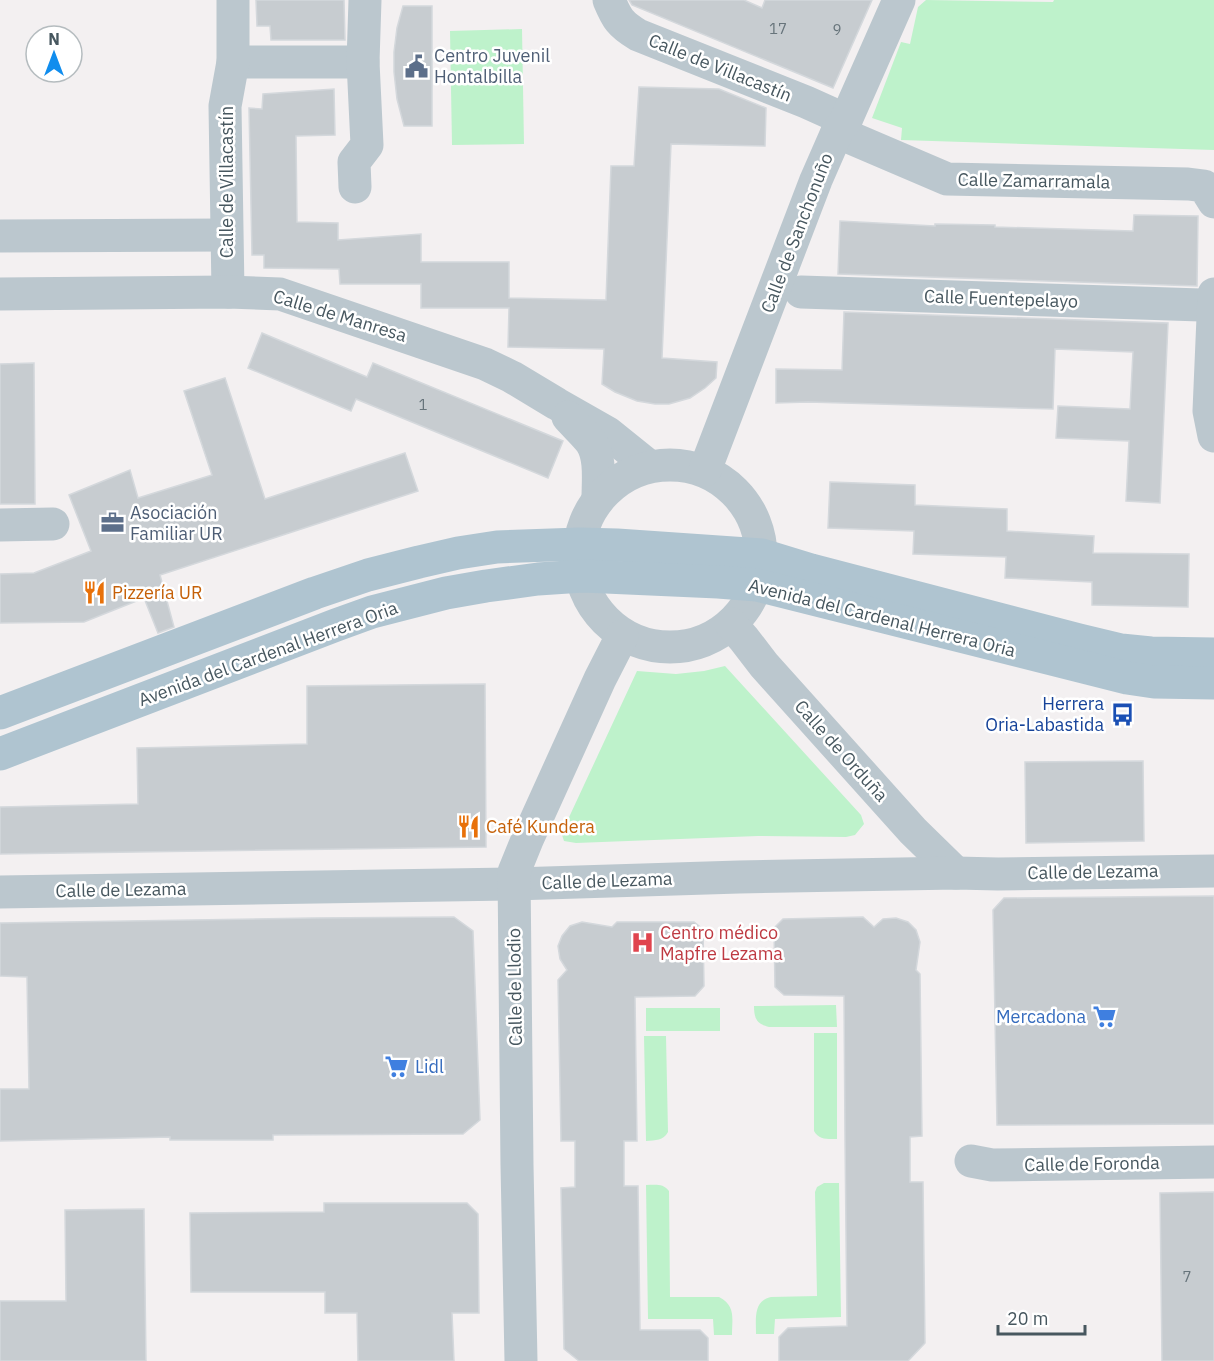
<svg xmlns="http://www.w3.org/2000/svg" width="1214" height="1361" viewBox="0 0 1214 1361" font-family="'IBM Plex Sans',sans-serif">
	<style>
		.green { fill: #bef2cb }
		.building { fill: #c7ccd0; stroke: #d4d8dc; stroke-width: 1.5 }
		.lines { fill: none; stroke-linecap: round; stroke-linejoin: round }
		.minor { stroke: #bbc7ce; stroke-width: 33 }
		.major { stroke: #afc4d0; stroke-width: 33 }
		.labels { text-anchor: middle; stroke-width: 5; stroke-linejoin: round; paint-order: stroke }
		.number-label { font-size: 15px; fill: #67747b }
		.service-label { font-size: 18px; fill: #4e5e75; stroke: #fff; text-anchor: start }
		.street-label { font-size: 18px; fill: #47575f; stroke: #fff }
		.food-label { font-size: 18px; fill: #c56008; stroke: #fff; text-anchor: start }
		.transit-label { font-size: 18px; fill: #164399; stroke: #fff; text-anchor: end }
		.health-label { font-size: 18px; fill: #be3a42; stroke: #fff; text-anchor: start }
		.shop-label { font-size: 18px; fill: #366cbe; stroke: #fff; text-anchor: end }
	</style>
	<rect width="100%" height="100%" fill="#f3f0f1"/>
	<!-- green -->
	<g class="green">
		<path d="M926 0 1053 2 1054 0H1214V150L901 140 902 128 872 118 901 42 910 44 918 7Z"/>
		<path d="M522 29 524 144 452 145 450 31Z"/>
		<path d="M725 666 861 815 864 824 855 835 846 837 758 836 576 843 564 841 562 835 564 828 637 671 676 674 704 671Z"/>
		<path d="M836 1005 837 1027H769C757 1024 754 1019 754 1006Z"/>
		<rect x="646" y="1008" width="74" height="23"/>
		<path d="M814 1033H837V1139C827 1139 819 1140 814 1131Z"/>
		<path d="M644 1036H666L668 1132C663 1141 656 1140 646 1141Z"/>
		<path d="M824 1183H839L841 1317 775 1319 774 1334H756C756 1319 753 1301 771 1297L817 1296 815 1192 817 1187Z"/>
		<path d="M646 1185C655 1185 663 1183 669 1191L670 1297H719C736 1306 732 1318 732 1335H714L713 1319H648Z"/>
	</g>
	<!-- building -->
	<g class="building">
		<path d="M256 0H344L345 40H271L270 26H257Z"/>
		<path d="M629 0H744L762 8 765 0H872L833 88 632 5Z"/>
		<path d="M403 6H432V126H404L397 99 394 72V52L397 28Z"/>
		<path d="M639 87 719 89 766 108 765 146 671 144 662 358 717 362 716 378 705 388 690 398 669 404H655L637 401 615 392 602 384 604 349 508 347 509 308H421V284H340L339 269 264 268V255H252L249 108 262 109 263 94 334 89 335 135 296 136 297 222 338 223V240L421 234V262H509V298L606 300 611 166H634Z"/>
		<path d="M1134 215 1198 216 1197 286 838 274 840 221 935 226V224L995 225V227L1133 231Z"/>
		<path d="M844 312 1168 323 1160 503 1126 501 1129 441 1056 438 1058 406 1130 409 1133 352 1055 349 1053 409 808 402 776 403V369L842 370Z"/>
		<path d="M262 333 367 377 373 363 563 441 548 478 356 399 351 411 248 368Z"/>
		<path d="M34 363 35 504H0V364Z"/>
		<path d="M225 378 265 499 405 453 418 491 160 575 174 627 158 633 144 598 84 622 0 623V574L34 573 91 551 69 495 130 470 138 498 212 475 184 391Z"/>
		<path d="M830 482 915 485V505L1007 509V531L1094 536 1093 553 1189 554 1188 607 1092 605V582L1005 578 1006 557 913 554 914 531 828 528Z"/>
		<path d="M485 684 486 847 0 854V807L138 804 137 748 307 744V686Z"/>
		<path d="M1143 761 1144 841 1026 843 1025 762Z"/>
		<path d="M1214 896V1124L997 1125 993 910 1004 898Z"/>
		<path d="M454 917 473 931 480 1120 463 1134 273 1135V1140H170V1137L0 1141V1089H29L27 977 0 976V923L313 918Z"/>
		<path d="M863 917 874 927 883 919 896 918 908 922 916 930 920 942 916 970 920 974 922 1136 910 1137V1182H923L925 1343 908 1361H779V1337L788 1328 847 1326 845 1138 844 996 784 995 775 987 774 928 783 919Z"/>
		<path d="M582 922 612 927 617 922H694L703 929 704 986 695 996 635 997 637 1141H624V1186H638L640 1330H700L708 1338V1361H579L564 1349 561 1188 575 1187V1141H561L558 980 567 970 560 959 558 946 562 936 570 926Z"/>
		<path d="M1214 1192V1361H1162L1160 1193Z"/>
		<path d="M324 1203H467L478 1214 479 1313H452L454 1361H358L357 1313H325V1292H191L190 1213 324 1212Z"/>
		<path d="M144 1209 146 1361H0V1301H66L65 1210Z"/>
	</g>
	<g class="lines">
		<!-- minor -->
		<g class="minor">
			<path d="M609 0C617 19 620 24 638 35L806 102 846 120"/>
			<path d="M233 62H363"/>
			<path d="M837 132 947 179 1188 184 1204 186 1214 202"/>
			<path d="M355 187 354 162 367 145 363 62 365 0"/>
			<path d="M0 236 226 235"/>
			<path d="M228 292 225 106 233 62V0"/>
			<path d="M801 292 1201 305"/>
			<path d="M0 294 228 292 280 294 485 364 512 377 557 404 608 433 649 466"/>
			<path d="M1214 294 1209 411 1214 436"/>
			<path d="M568 417C575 425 584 433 591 442 601 457 598 481 598 498"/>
			<circle cx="670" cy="556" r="91"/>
			<path d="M705 470 816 180 837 132 846 120 899 0"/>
			<path d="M0 525 53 524"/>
			<path d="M731 624 744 639 764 665 913 831 956 873"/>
			<path d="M0 892 514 884 739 877 956 873 998 874 1214 871"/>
			<path d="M971 1161 992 1165 1214 1162"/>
			<path d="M521 1361 517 1165 514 872 527 840 600 679 622 636"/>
		</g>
		<!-- major -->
		<g class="major">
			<path d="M0 713 315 593 368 575 419 562 458 553 497 547 580 544 617 545 762 555 811 570 1079 640 1121 650 1151 653 1214 654"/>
			<path d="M0 754 336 625 372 612 446 593 486 586 538 579 583 576 718 582 757 585 1127 678 1154 682 1214 683"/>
		</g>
	</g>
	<!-- icons -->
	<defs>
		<symbol id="civic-bare" viewBox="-9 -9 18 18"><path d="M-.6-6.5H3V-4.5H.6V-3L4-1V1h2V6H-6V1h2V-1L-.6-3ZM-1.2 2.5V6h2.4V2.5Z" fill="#5c6f8a" stroke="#fff" stroke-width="2.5" paint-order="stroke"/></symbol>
		<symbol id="office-bare" viewBox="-9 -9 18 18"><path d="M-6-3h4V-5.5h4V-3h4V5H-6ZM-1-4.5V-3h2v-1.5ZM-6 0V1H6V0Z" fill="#5c6f8a" stroke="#fff" stroke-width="2.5" paint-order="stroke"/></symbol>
		<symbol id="restaurant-bare" viewBox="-9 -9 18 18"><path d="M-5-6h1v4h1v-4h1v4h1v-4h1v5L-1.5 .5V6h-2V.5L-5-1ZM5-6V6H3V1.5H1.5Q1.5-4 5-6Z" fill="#e8710a" stroke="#fff" stroke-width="2.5" paint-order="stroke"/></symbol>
		<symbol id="bus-bare" viewBox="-9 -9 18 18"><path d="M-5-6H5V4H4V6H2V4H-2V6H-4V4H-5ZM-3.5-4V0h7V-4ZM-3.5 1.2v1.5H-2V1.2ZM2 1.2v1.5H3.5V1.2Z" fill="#1a4fb4" stroke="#fff" stroke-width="2.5" paint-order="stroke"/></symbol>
		<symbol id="hospital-bare" viewBox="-9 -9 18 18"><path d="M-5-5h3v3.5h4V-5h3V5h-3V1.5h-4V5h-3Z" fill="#e0444e" stroke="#fff" stroke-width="2.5" paint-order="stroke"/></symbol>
		<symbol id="supermarket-bare" viewBox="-9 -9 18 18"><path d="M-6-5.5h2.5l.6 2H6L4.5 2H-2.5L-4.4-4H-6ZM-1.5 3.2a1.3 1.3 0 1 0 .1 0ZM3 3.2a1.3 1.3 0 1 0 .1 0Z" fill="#3f7fe0" stroke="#fff" stroke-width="2.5" paint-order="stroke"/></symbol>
	</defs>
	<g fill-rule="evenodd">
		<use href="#civic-bare" x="400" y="50" width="33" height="33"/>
		<use href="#office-bare" x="96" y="506" width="33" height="33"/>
		<use href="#restaurant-bare" x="78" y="576" width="33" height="33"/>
		<use href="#bus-bare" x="1106" y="698" width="33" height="33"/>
		<use href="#restaurant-bare" x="452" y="810" width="33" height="33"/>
		<use href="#hospital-bare" x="626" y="926" width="33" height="33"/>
		<use href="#supermarket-bare" x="1088" y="1000" width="33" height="33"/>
		<use href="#supermarket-bare" x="380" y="1050" width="33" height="33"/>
	</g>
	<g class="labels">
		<!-- number labels -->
		<g class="number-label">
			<text x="778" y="34">17</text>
			<text x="837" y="35">9</text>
			<text x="423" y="410">1</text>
			<text x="1187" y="1282">7</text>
		</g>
		<!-- service labels -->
		<g class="service-label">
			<text x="434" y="62">Centro Juvenil<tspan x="434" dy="21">Hontalbilla</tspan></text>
			<text x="130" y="519">Asociación<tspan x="130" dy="21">Familiar UR</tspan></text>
		</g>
		<!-- street labels -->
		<g class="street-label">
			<text transform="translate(720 68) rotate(22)" y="6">Calle de Villacastín</text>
			<text transform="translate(1034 181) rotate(1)" y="6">Calle Zamarramala</text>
			<text transform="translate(227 182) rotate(-90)" y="6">Calle de Villacastín</text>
			<text transform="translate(797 233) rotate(-69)" y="6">Calle de Sanchonuño</text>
			<text transform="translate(1001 299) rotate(2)" y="6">Calle Fuentepelayo</text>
			<text transform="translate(340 316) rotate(17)" y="6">Calle de Manresa</text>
			<text transform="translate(882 618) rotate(14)" y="6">Avenida del Cardenal Herrera Oria</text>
			<text transform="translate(268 654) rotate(-20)" y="6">Avenida del Cardenal Herrera Oria</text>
			<text transform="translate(841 751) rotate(48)" y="6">Calle de Orduña</text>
			<text transform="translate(1093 872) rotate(-1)" y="6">Calle de Lezama</text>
			<text transform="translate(607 881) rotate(-2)" y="6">Calle de Lezama</text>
			<text transform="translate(121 890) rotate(-1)" y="6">Calle de Lezama</text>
			<text transform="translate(515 987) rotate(-91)" y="6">Calle de Llodio</text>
			<text transform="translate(1092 1164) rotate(-1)" y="6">Calle de Foronda</text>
		</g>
		<!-- food labels -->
		<g class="food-label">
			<text x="112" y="599">Pizzería UR</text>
			<text x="486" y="833">Café Kundera</text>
		</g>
		<!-- transit labels -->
		<g class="transit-label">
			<text x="1104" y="710">Herrera<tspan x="1104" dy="21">Oria-Labastida</tspan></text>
		</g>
		<!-- health labels -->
		<g class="health-label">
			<text x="660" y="939">Centro médico<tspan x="660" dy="21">Mapfre Lezama</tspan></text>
		</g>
		<!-- shop labels -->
		<g class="shop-label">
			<text x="1086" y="1023">Mercadona</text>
			<text x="415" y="1073" text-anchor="start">Lidl</text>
		</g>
	</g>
	<!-- north arrow -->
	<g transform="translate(54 54)"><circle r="28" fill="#ffffff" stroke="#b5bcbf" stroke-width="1.5"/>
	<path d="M0-4.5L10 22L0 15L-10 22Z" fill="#108dee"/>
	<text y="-9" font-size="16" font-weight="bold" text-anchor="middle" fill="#47575f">N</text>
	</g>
	<!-- scale -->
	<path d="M998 1325v9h87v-9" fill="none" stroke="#47575f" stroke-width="3"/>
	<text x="1007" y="1325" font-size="18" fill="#47575f" stroke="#ffffff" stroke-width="4.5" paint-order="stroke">20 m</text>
</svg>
